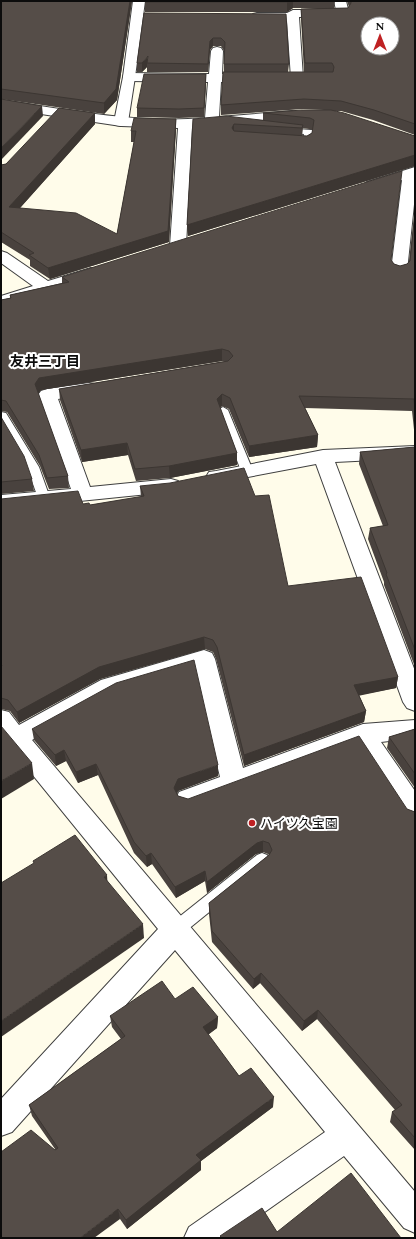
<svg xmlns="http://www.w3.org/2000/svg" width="416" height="1239" viewBox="0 0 416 1239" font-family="Spectral,'Noto Sans JP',serif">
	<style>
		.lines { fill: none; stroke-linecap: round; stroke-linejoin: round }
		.service-casing { stroke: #3f3f3f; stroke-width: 2 }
		.minor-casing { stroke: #3f3f3f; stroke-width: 2 }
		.tertiary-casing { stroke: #3f3f3f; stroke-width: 2 }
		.service { fill: #fff; fill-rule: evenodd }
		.minor { fill: #fff; fill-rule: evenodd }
		.tertiary { fill: #fff; fill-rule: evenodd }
		.wall { fill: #49423e; fill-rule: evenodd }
		.shaded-wall { fill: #3c3632 }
		.building { fill: #554d48; stroke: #3c3632; fill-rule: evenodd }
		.poi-dot { fill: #bf2123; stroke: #fff; stroke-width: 1.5 }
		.labels { text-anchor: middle; stroke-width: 4; stroke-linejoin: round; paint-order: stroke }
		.poi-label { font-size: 13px; fill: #0c0c0c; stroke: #fff; text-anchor: start }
		.neighbourhood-label { font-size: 14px; font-weight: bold; fill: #0c0c0c; stroke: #fff }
	</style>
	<rect width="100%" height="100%" fill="#fffcea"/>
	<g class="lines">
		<defs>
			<g id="service">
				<path d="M282 128 312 130 313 132 310 143 306 145 294 144 293 142 294 140H303L304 134 282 132Z"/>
				<path d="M223 407 228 410 253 471 251 474H243L241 471 218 410Z"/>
				<path d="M1 412 6 413 39 467 50 498 48 501H40L38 498 27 467 1 423Z"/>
				<path d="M262 853 267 855 270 860 267 865 181 935 175 937 169 935 167 930 169 925 257 855Z"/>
			</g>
			<g id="minor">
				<path d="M334 1H346L349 13 347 16 299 17 303 78 302 81H292L291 78 287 21H257L253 20 251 17 253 14 257 13H287L293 10H336Z"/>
				<path d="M217 47 221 48 223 51 222 74H252L257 75 258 78 257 81 252 82H221L219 117 292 111 297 112 299 115 297 118 292 119 192 128 186 246 184 249 178 251 172 249 170 246 178 128 121 126 1 108V100C69 110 137 124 205 118L208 82 129 81 124 80 123 77 124 74 129 73 209 74 211 51 213 48Z"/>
				<path d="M415 167V195L407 271 405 274 399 276 393 274 391 271 402 180 372 189 367 188 365 185 367 182Z"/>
				<path d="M1 251 7 253 48 281 91 268 97 270 99 273 97 276 1 306V296L33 286 1 263Z"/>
				<path d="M89 383 95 384 98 388 95 392 58 399 90 487 171 479 178 481 181 486 178 491 1 509V495L71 489 38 395 41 391 47 389Z"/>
				<path d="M415 446V458L335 462 415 671V711L407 708 403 702 316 464 216 483 209 482 206 477 209 472 216 471 323 450Z"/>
				<path d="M204 650 212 653 215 659 243 768 363 724 415 720V738L381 742 415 791V823L406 819 358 746 188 809 179 806 176 799 179 792 220 777 195 670 116 693 32 740 415 1192V1233L404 1228 344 1156 228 1238H184L189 1227 325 1132 175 950 12 1132 1 1136V1099L158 929 1 736V710L9 712 19 725 101 680Z"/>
			</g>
			<path id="tertiary" d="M133 1H145L135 77 128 122 126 125 121 126 116 125 114 122 123 77Z"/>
		</defs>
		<!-- service casing -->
		<use href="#service" class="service-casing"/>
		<!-- minor casing -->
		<use href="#minor" class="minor-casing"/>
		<!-- tertiary casing -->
		<use href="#tertiary" class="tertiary-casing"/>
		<!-- service -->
		<use href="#service" class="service"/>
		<!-- minor -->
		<use href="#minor" class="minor"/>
		<!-- tertiary -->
		<use href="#tertiary" class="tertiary"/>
	</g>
	<!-- wall -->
	<g class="wall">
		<path d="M1 1H132L117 100 104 114 1 99Z"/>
		<path d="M145 1H335L334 8H348L349 7 347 1H415V135L373 120 341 111H333L415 136V166L188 236 187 225 193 119 263 120V113L324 110 303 109 221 115V105L224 72V51L221 46H213L210 50 208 72H147V67L142 72H137V63L286 14 289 64 288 72H304L301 18V9L318 8H293L287 12H145ZM303 128 309 129 313 130 312 133 307 136H302Z"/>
		<path d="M206 74V82L204 117 179 118 137 117V108Z"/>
		<path d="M95 113V124L20 208 117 234 134 142H131V131L176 119V129L169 242 50 279 30 266V260L1 242V165L6 164Z"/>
		<path d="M415 209V439L412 411 305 408 318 435 317 447 249 457 229 409 222 406 220 408 237 453V465L170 478 136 481 128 455 82 462 60 400 59 389 226 361H222L41 390 38 393 68 476 69 488 49 489 40 466 7 412 1 411V300L10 298V295L62 283V277L391 260 394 264 400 266 407 264 409 261Z"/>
		<path d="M1 417 32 479 34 491 1 494Z"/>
		<path d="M415 447V667L384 585V582L368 539 370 528 383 526 359 464 360 452Z"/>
		<path d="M140 486 288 586 398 677 396 688 359 695 366 711 364 722 244 766 216 659 213 652 205 649 100 679 19 723 10 711 1 709V499L90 505 141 497Z"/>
		<path d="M32 729 218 776 178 791 177 794 178 796 188 799 407 809 415 812V1150L390 1122 392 1112 395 1110 317 1019 302 1031 260 983 253 989 212 942 209 914V903L269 855 268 854 263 852 256 854 207 893 205 881 176 898 152 864 147 867 134 853 98 775 78 783 66 761 56 766 34 740Z"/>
		<path d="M415 729V788L387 748 389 737Z"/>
		<path d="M175 999 218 1017 217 1028 208 1035 239 1076 273 1107 201 1161V1170L127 1229 120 1219 55 1149 32 1116 29 1105 121 1039 112 1027 110 1016Z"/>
	</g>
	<!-- shaded-wall -->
	<g class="shaded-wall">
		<path d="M130 1H132L117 100 104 114V103Z"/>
		<path d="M289 1H293V8L287 12V2Z"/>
		<path d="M213 38V46L210 50 208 72V64L210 41Z"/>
		<path d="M148 56 147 63V67L142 72V63Z"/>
		<path d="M206 74V82L204 117V108Z"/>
		<path d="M42 106 43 116 1 160V148Z"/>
		<path d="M95 113V124L11 218 9 207Z"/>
		<path d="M176 119V129L169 242 50 279 48 268 168 231Z"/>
		<path d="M234 124V134L232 128Z"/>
		<path d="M415 155V166L188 236 187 225Z"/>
		<path d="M222 349V361L41 390 37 396 35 384 39 378Z"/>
		<path d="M222 394V406L217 411V399Z"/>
		<path d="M318 435 317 447 249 457V446Z"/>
		<path d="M127 443 128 455 82 462 81 450Z"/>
		<path d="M237 453V465L170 478 169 466Z"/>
		<path d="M204 637 205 649 100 679 19 723 17 712 99 667Z"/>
		<path d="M398 677 396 688 353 697 354 685Z"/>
		<path d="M366 711 364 722 244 766V755Z"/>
		<path d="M64 750 66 761 56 766 55 755Z"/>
		<path d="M32 763 34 779 1 799V781Z"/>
		<path d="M96 764 98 775 78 783 76 772Z"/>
		<path d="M218 765V776L178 791 175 800 174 788 178 779Z"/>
		<path d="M263 841V852L256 854 207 893V882L257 843Z"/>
		<path d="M151 853 152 864 147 867 146 856Z"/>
		<path d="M205 871V881L176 898 175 887Z"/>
		<path d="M107 875 108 890 104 877Z"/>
		<path d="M143 924 144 938 1 1037V1021Z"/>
		<path d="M261 973 260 983 253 989 254 979Z"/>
		<path d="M318 1010 317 1019 302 1031 304 1021Z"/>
		<path d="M218 1017 217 1028 203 1038V1027Z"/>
		<path d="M274 1097 273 1107 201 1161V1170L127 1229 126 1220 196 1155Z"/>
		<path d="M118 1209 120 1219 94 1238H80Z"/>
	</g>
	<!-- building -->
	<g class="building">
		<path d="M1 1H130L116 89 104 103 1 89Z"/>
		<path d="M145 1H289L287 2H145Z"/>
		<path d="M351 1H415V124L374 110 341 101 304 99 221 105 223 72H333L334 67 332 63H305L301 9 348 8 351 3ZM368 24H392V48H368Z"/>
		<path d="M144 13 286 14 289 64H224L225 42 221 38H213L210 41 208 64 147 63 148 56 142 63H137Z"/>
		<path d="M144 74H206L204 108 179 109 137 108Z"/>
		<path d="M1 99 42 106 1 148Z"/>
		<path d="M59 108 95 113 9 207 76 213 117 234 136 131H131L134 118 176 119 168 231 48 268 29 255 34 253 1 232V165L6 164Z"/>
		<path d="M302 110H331L344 113 415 136V155L187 225 193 119 226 116 303 125 302 128 234 124 232 128 234 131 307 136 312 133 314 120 310 118 263 113Z"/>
		<path d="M402 171 391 260 394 264 400 266 407 264 410 261 415 212V410L414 399 299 396 318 435 249 446 230 398 222 394 217 399 237 453 169 466 135 469 127 443 81 450 59 389 228 361 233 356 229 351 222 349 39 378 35 384 68 476 47 478 39 455 6 401 1 400V300L11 298 10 295 69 282 62 277Z"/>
		<path d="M1 417 24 456 32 479 1 482Z"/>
		<path d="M415 447V650L386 574 387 573 370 528 388 525 360 452Z"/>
		<path d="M244 468 255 496 269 495 288 586 361 577 398 677 354 685 366 711 244 755 217 647 213 640 204 637 99 667 17 712 8 700 1 698V666H2L1 664V499L78 491 83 504 89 503 90 505 144 496 140 486 170 483Z"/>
		<path d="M194 660 218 765 178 779 174 788 178 796 188 799 359 736 407 809 415 812V1138L392 1112 402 1105 318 1010 304 1021 261 973 254 979 212 931 209 903 269 855 272 850 269 843 263 841 257 843 207 882 205 871 175 887 151 853 146 856 134 842 96 764 76 772 64 750 55 755 32 729 116 683Z"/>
		<path d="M1 726 32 763 1 781Z"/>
		<path d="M415 729V774L389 737Z"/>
		<path d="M75 835 107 875 104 877 143 924 1 1021V883L34 863 33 861Z"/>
		<path d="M162 981 175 999 193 987 218 1017 203 1027 239 1076 251 1068 274 1097 196 1155 201 1160 126 1220 118 1209 80 1238H1V1152L31 1130 55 1150 58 1148 29 1105 125 1036 110 1016Z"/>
		<path d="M351 1173 401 1238H222L220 1236 262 1208 277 1232Z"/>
	</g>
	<!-- markers -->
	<circle class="poi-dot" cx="252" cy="823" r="4"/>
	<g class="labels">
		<!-- poi labels -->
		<g class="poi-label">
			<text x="260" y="828">ハイツ久宝園</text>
		</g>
		<!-- neighbourhood labels -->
		<g class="neighbourhood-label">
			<text x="45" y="366">友井三丁目</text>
		</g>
	</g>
	<!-- border -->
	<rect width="416" height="1239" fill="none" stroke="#0c0c0c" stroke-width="4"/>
	<!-- north arrow -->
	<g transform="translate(380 36)"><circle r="19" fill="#ffffff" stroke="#9e9e9e"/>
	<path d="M0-3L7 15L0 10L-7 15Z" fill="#bf2123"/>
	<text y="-6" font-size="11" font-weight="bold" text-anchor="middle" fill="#0c0c0c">N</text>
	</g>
</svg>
